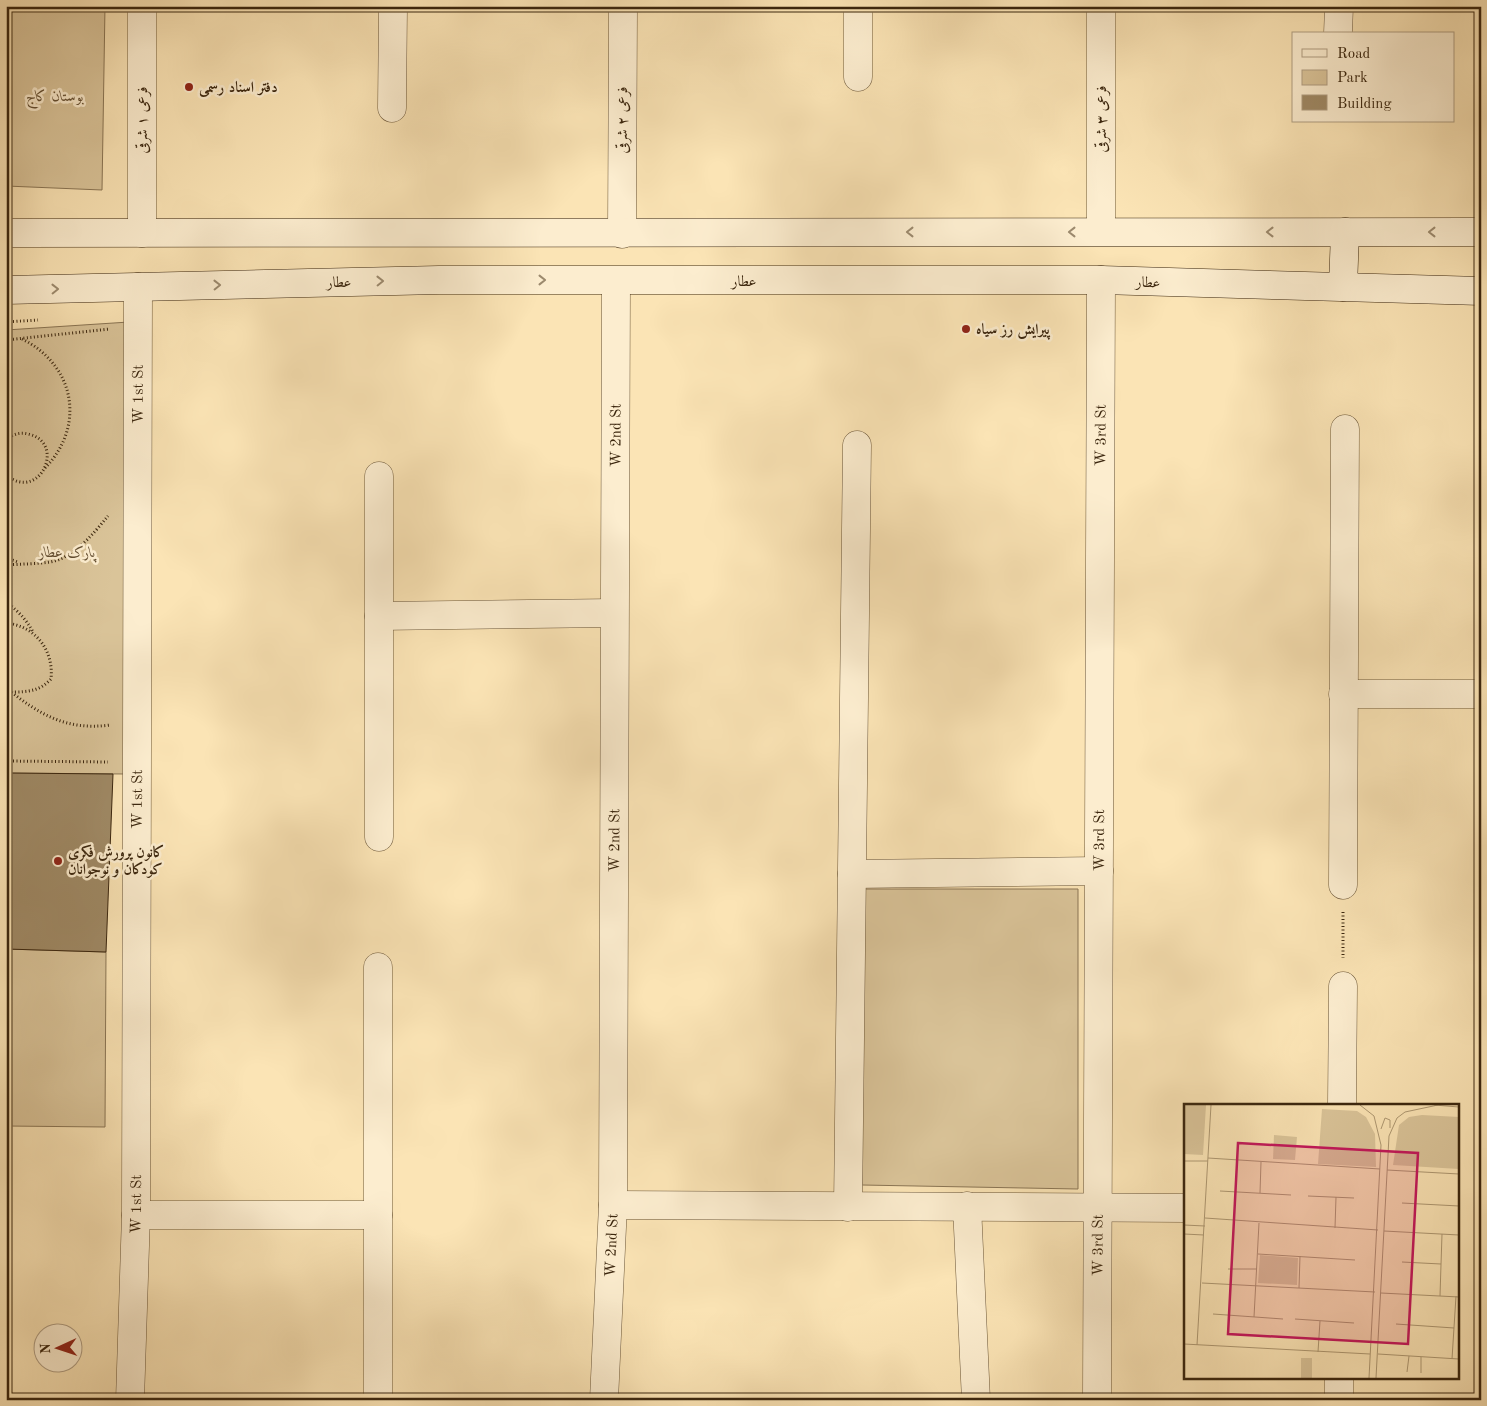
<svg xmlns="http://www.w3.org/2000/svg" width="1487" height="1406" viewBox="0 0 1487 1406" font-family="'Old Standard TT',Amiri,serif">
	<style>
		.green { fill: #dac499; stroke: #8a7554 }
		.building { fill: #9f8965; stroke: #3b260e }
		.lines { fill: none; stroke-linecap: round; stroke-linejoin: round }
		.street-casing { stroke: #6b5638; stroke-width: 29 }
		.secondary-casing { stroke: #3b260e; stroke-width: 29 }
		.path { stroke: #3b260e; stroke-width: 3; stroke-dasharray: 1 2.5; stroke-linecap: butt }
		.street { stroke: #fcedcf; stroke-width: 28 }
		.secondary { stroke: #fcedcf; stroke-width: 28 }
		.oneway { stroke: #9c8a6e }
		.poi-dot { fill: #8f2418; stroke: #fcedcf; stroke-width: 2 }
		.labels { text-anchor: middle; stroke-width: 5; stroke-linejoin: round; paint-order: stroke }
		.poi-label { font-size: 15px; font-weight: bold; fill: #3b260e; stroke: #fcedcf; text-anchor: start }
		.park-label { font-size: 15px; font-style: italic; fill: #634e31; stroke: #fcedcf }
		.street-label { font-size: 15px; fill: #3b260e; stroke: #fcedcf }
		.inset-road { fill: none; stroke: #ae9872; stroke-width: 1 }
		.view { fill: #c2185b; fill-opacity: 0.15; stroke: #c2185b; stroke-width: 2.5 }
		.inset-edge { fill: none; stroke: #3b260e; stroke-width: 2.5 }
	</style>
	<rect width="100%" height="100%" fill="#fbe4b5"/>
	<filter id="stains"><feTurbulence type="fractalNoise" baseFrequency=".004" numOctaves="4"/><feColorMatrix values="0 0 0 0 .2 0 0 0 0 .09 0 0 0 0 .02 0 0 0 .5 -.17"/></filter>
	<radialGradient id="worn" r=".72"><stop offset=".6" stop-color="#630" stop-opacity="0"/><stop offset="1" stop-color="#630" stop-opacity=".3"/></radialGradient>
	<!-- green -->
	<g class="green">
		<path d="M6 6H105L102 190 6 186Z"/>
		<path d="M129 322 125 774 6 773V330Z"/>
		<path d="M863 889H1078V1189L862 1185Z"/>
		<path d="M6 949 106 952 105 1127 6 1126Z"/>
	</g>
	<!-- building -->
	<path class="building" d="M6 773 113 774 106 952 6 949Z"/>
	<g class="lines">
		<defs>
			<g id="street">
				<path d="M858 6V77"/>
				<path d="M1101 6V231"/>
				<path d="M1338 34 1339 6"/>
				<path d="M392 108 393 6"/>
				<path d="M142 233V6"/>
				<path d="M622 234 623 6"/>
				<path d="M379 616 614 613"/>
				<path d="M1343 694H1481"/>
				<path d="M379 837V476"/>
				<path d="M852 874 1099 871"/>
				<path d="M1343 885 1345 429"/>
				<path d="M1342 1105 1343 986"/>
				<path d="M613 1205 1186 1208"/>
				<path d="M967 1206 976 1400"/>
				<path d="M848 1207 857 445"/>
				<path d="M136 1215H378"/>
				<path id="s1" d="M130 1400 136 1215 138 287"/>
				<path d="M378 1400V967"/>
				<path id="s2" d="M604 1400 613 1205 616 281"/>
				<path id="s3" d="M1097 1400 1101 280"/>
				<path d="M1339 1400V1377"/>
			</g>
			<g id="secondary">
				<path d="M6 233 1481 232"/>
				<path d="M1343 287 1345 232"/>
				<path d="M6 290 439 280H1101L1481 291"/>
			</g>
		</defs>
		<!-- street casing -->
		<use href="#street" class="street-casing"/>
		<!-- secondary casing -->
		<use href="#secondary" class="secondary-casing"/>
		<!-- path -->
		<g class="path">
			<path d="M6 322 38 320"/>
			<path d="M22 339C75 365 86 426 45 468"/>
			<path d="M6 340 110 329"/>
			<path d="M6 440C13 434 20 432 28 434 67 442 40 503 6 475"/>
			<path d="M6 558 18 562"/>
			<path d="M6 565C21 564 36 564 50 562 74 558 94 533 108 516"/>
			<path d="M6 602C18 611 26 619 33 632"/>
			<path d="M6 623C36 626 54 651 51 679 40 691 28 692 12 692"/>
			<path d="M6 688C39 714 66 731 110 725"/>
			<path d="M6 761 108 762"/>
			<path d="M1343 912V958"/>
		</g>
		<!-- street -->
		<use href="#street" class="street"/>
		<!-- secondary -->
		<use href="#secondary" class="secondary"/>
	</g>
	<!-- one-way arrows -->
	<defs><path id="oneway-chevron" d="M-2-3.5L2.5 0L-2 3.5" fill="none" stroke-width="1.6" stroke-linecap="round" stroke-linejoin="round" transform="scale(1.25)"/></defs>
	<g class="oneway">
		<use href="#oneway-chevron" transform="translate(910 232) rotate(180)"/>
		<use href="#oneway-chevron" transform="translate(1072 232) rotate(180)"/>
		<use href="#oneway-chevron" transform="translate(1270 232) rotate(-180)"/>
		<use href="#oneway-chevron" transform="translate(1432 232) rotate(-180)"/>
		<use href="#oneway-chevron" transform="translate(542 280)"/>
		<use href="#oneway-chevron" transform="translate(380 281) rotate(-1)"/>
		<use href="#oneway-chevron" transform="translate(217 285) rotate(-1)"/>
		<use href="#oneway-chevron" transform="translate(55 289) rotate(-1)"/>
	</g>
	<!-- markers -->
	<g class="poi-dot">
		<circle cx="189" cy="87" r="5"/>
		<circle cx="966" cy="329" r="5"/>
		<circle cx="58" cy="861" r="5"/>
	</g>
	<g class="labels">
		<!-- poi labels -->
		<g class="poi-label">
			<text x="199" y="92">دفتر اسناد رسمی</text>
			<text x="976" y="334">پیرایش رز سیاه</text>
			<text x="68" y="857">کانون پرورش فکری<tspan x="68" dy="17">کودکان و نوجوانان</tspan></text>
		</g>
		<!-- park labels -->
		<g class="park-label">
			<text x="55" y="101">بوستان کاج</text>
			<text x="67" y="557">پارک عطار</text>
		</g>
		<!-- street labels -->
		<g class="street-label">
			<text transform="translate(1101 119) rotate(-90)" y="5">فرعی ۳ شرقی</text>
			<text transform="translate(142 120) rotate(-90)" y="5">فرعی ۱ شرقی</text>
			<text transform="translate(622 120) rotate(-90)" y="5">فرعی ۲ شرقی</text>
			<text x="744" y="286">عطار</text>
			<text transform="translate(339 282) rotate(-1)" y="5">عطار</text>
			<text transform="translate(1148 282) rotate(2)" y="5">عطار</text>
			<text dy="5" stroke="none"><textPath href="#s1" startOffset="1006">W 1st St</textPath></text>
			<text dy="5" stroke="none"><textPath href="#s2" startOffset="965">W 2nd St</textPath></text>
			<text dy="5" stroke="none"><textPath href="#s3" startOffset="965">W 3rd St</textPath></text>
			<text dy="5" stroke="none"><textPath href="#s1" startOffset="601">W 1st St</textPath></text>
			<text dy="5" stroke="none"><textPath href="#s2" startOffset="560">W 2nd St</textPath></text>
			<text dy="5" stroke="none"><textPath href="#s3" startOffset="560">W 3rd St</textPath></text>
			<text dy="5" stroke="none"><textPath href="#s1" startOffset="196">W 1st St</textPath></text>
			<text dy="5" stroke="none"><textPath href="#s2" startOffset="155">W 2nd St</textPath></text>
			<text dy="5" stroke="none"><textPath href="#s3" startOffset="155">W 3rd St</textPath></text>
		</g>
	</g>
	<!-- overview -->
	<g transform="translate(1184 1104)">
		<rect width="275" height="275" fill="#fbe4b5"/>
		<path d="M0 1H22L19 51 0 50ZM138 5 173 7 182 13 191 30 192 63 134 60ZM238 11 275 13V65L209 61 215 21 225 13ZM90 31 113 33 111 56 89 55ZM76 151 114 154 113 181 74 179ZM117 254H128V274H117Z" fill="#dac499"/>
		<path class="inset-road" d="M176 1 190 12 197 41 185 274M250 1 275 3M197 25 201 14 206 16V24M24 54 196 65M0 57H24M203 66 275 70M36 87 107 91M76 89 77 58M124 92 170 94M218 99 275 102M21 114 194 126M0 121 21 122M151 124 152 93M200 127 275 131M0 130 20 131M74 150 171 156M218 158 257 160M44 165H73M18 179 191 188M115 184 116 152M197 189 275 193M256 192 258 130M29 210 99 215M70 213 75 119M111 215 170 219M212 220 270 224M0 240 186 250M13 241 27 1M134 248 136 217M194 250 275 255M268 255 272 192M223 268 225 252M237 269V253M192 274 205 32 213 14 221 8 254 1"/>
		<path class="view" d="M54 39 234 49 224 240 44 230Z"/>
		<rect width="275" height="275" class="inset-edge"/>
	</g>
	<!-- margin -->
	<rect width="1487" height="1406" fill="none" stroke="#fbe4b5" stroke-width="25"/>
	<rect x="8" y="8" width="1472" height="1391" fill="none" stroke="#3b260e" stroke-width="2.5"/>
	<rect x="12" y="12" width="1462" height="1381" fill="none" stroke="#3b260e"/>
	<!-- legend -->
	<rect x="1292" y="32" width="162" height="90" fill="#fcedcf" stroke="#af9d82"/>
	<rect x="1302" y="49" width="25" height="8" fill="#fcedcf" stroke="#af9d82"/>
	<text x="1337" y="58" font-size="15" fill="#3b260e">Road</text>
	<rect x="1302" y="70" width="25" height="15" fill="#dac499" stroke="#af9d82"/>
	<text x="1337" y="82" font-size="15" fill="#3b260e">Park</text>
	<rect x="1302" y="95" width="25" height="15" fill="#9f8965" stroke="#af9d82"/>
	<text x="1337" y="108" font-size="15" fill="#3b260e">Building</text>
	<!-- north arrow -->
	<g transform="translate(58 1348) rotate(267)"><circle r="24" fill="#fcedcf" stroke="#af9d82"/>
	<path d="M0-4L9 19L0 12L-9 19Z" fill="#8f2418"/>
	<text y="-8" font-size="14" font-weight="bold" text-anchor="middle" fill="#3b260e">N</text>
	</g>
	<rect width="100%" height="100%" filter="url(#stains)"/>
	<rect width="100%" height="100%" fill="url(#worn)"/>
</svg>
